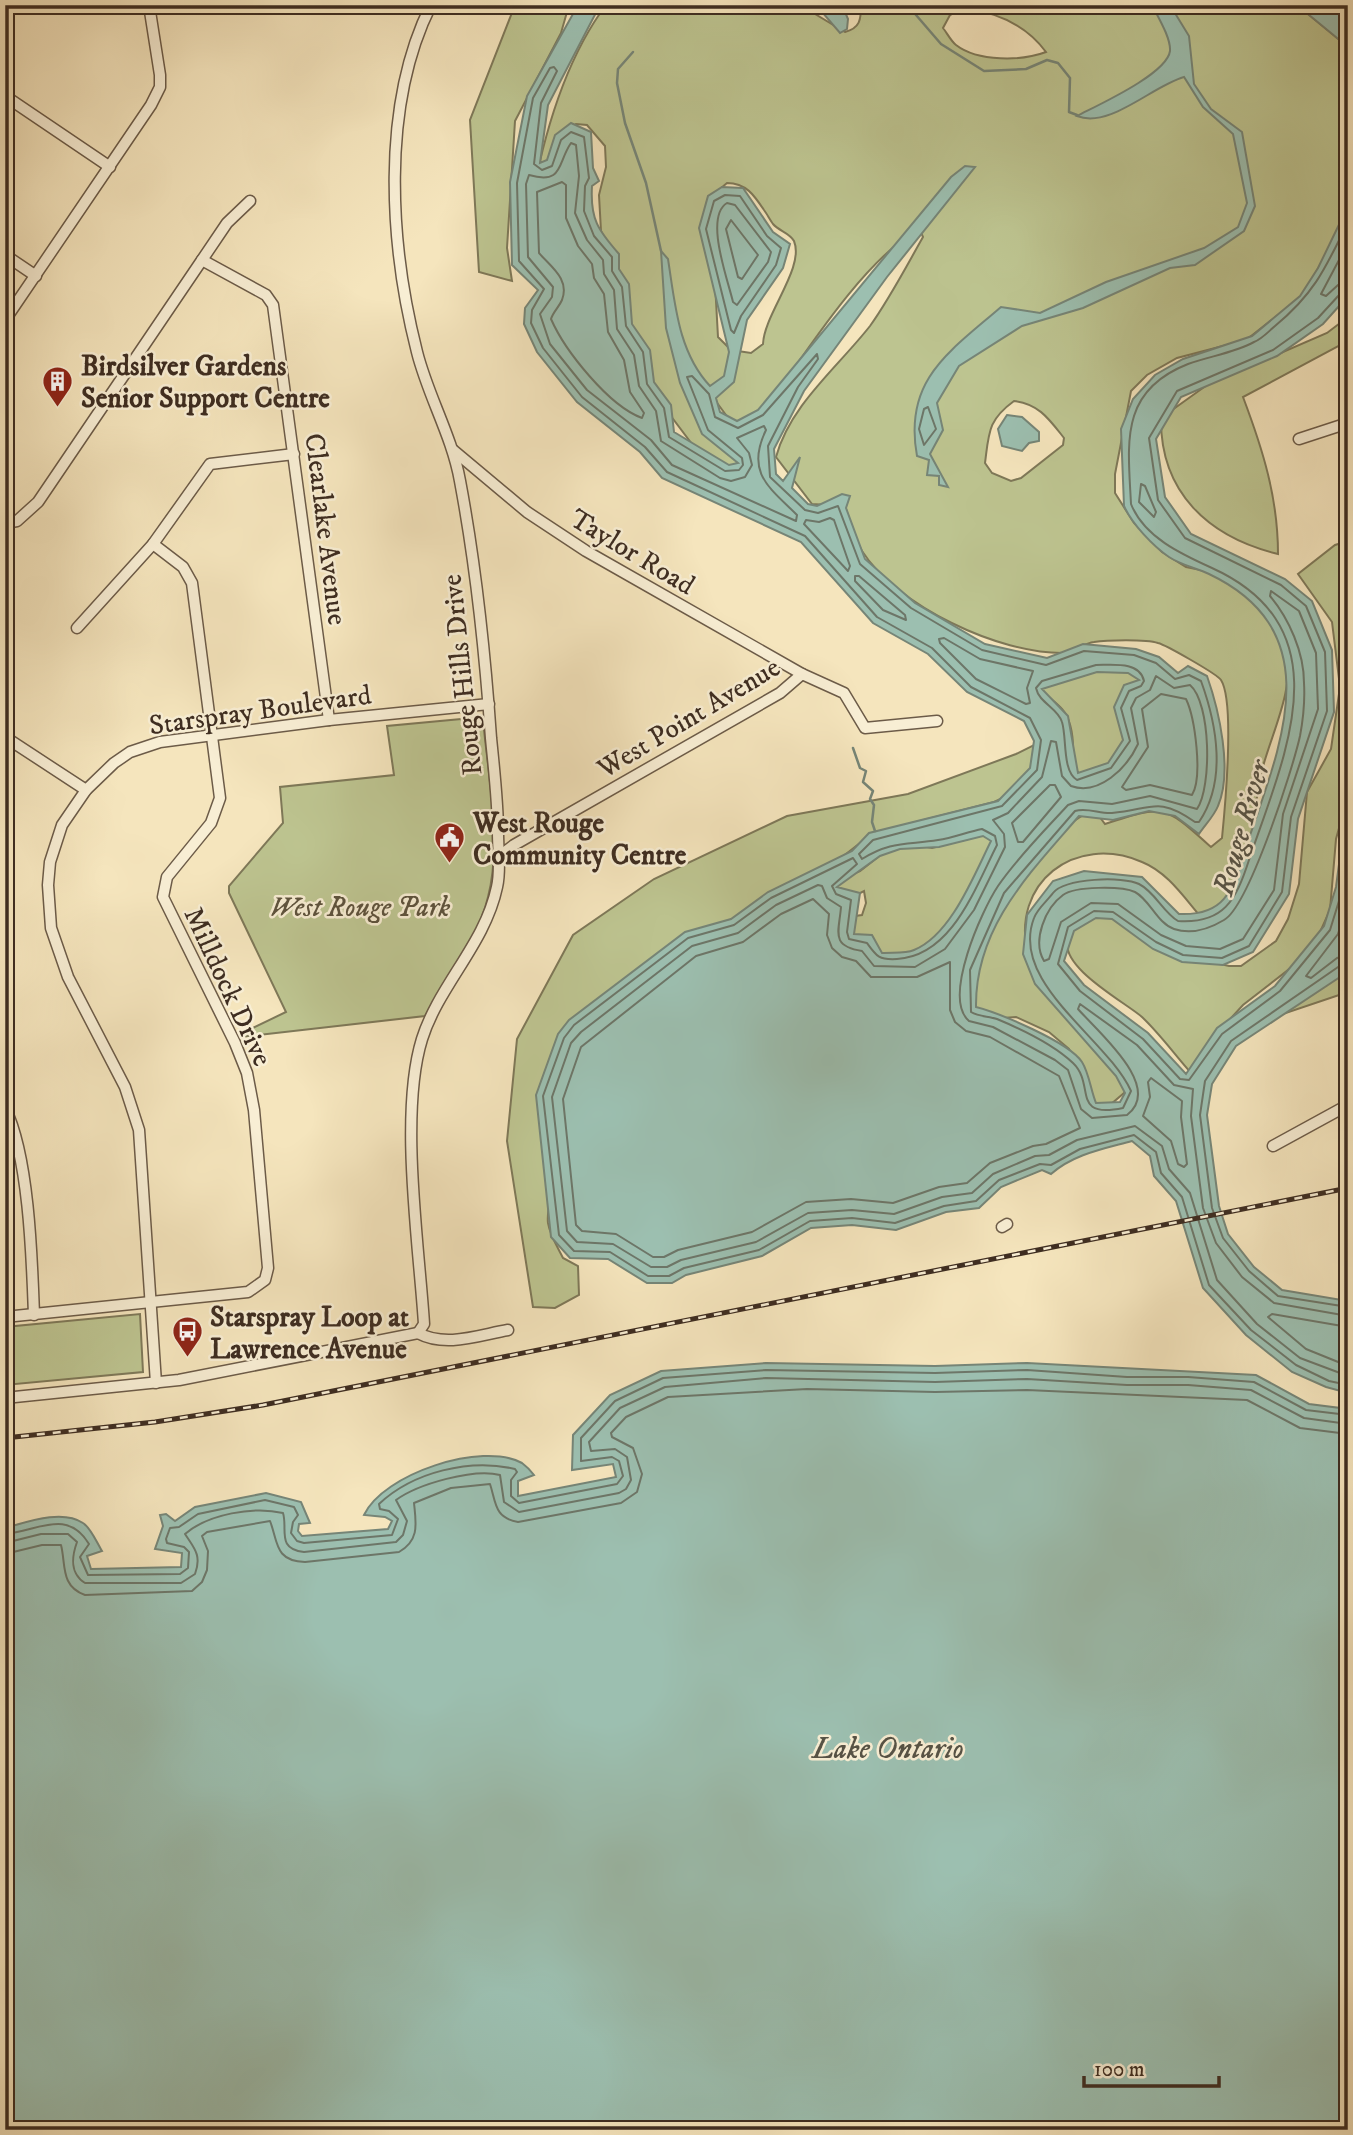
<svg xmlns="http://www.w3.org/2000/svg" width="1353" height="2135" viewBox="0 0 1353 2135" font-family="'IM FELL DW Pica',serif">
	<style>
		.green { fill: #bdc490; stroke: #7e7858; stroke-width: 2; fill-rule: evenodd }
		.water { fill: #9cbfb0; stroke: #768577; stroke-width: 2; fill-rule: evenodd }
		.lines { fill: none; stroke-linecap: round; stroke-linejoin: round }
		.shore { stroke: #6d7668; stroke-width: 2 }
		.stream { stroke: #768577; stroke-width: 2.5 }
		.minor-casing { stroke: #6c5b48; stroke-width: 13 }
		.minor { stroke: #f8eed4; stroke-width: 10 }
		.rail-casing { stroke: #3e2d21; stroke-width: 5 }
		.rail { stroke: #f8eed4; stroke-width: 2.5; stroke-dasharray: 8; stroke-linecap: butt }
		.labels { text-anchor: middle; stroke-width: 5; stroke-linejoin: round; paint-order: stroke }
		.poi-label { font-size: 28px; font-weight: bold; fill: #3e2d21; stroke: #f8eed4; text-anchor: start }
		.street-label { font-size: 28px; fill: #3e2d21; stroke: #f8eed4 }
		.park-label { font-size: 28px; font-style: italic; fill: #5e533d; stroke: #f8eed4 }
		.water-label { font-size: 30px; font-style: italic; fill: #565245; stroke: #f8eed4 }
	</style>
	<rect width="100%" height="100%" fill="#f5e5bd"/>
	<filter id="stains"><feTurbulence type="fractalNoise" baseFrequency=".00286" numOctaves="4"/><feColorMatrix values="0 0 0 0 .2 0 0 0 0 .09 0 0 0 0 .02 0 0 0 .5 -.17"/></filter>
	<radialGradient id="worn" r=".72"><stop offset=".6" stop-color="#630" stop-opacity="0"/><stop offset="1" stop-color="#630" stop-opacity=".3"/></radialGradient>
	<!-- green -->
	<g class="green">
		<path d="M515 5H569L561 33 515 121 507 248 512 281 479 272 470 120Z"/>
		<path d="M606 5H800L845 32C860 28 861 20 861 5H1297L1348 47V212L1304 295 1246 340 1177 358 1147 375 1131 391 1115 474V493L1134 523 1162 552 1186 567 1241 578C1250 592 1286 638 1287 650 1294 691 1272 732 1262 770 1253 806 1255 846 1238 880 1231 895 1217 912 1200 916 1183 896 1167 872 1142 862 1075 833 1010 883 1028 955L1131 1087 1104 1110 1092 1114 1087 1084 1069 1049 1049 1032 1016 1017 975 1020C973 1009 967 992 969 982 977 946 1057 810 1096 812L1105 824C1165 804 1164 805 1211 847L1222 838C1225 808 1235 702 1221 680 1217 674 1166 645 1158 643 1146 639 1106 640 1094 642 1084 643 1074 652 1064 653 999 654 897 606 862 551 854 538 850 521 845 506L812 504 776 457C790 405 838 367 870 326 890 298 906 267 923 237L920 230C865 254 793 372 756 423L737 430 701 381 744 460V476L695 448 646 383 615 265 601 231 599 195 606 167 605 146 587 125 576 124 568 129 533 194C545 131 567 57 606 5ZM963 8C996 12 1026 25 1046 52 1022 61 978 62 956 45 951 41 947 33 943 28L950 15ZM727 183C746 183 754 195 764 210 767 214 770 220 773 224 779 231 790 233 794 241 805 268 764 314 763 344L751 353 731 350 718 337 715 283 706 244 707 200ZM1014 401C1039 404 1049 419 1064 438L1063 445 1021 478 1011 481 992 473 985 463C989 432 988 420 1014 401Z"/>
		<path d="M1348 317V341L1243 397C1263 450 1278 498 1278 554 1208 537 1160 492 1161 418L1207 385 1327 333Z"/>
		<path d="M1348 541V796L1336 839 1330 910 1311 952 1243 1005 1208 1043 1192 1074C1175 1055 1160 1034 1142 1017 1125 1002 1058 967 1068 938 1073 925 1090 918 1101 911L1185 956 1229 966H1241L1276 941 1288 919 1299 884 1307 792 1331 749 1340 687 1332 622 1298 574 1335 545Z"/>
		<path d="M1092 668 1149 674 1165 754 1078 775 1072 769C1074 750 1075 724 1062 709 1052 698 1040 693 1033 681Z"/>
		<path d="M472 718 483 720C488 774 502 844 488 897 478 940 447 979 425 1016L240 1037 238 1035 286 1012 229 893V886L283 823 280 787 394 775 387 726Z"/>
		<path d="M1038 743V770L1020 790 994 802 873 833 837 861 559 1037C531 1093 544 1142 549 1202 549 1209 547 1216 548 1223 550 1235 558 1248 563 1258L578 1266 579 1295 555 1308 533 1307 507 1141 517 1039 573 935 654 879 787 816 908 794 1016 754Z"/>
		<path d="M1000 831 953 930 869 999 847 917 862 915 866 903 864 891 757 946 830 883 860 871 892 846 905 843 932 848Z"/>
		<path d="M1348 956V992L1262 1021Z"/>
		<path d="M140 1314 143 1372 5 1385V1327Z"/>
	</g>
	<!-- water -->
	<g class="water">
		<path d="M578 5H600L548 105 540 163 547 160 555 135 571 123 591 132 593 168 599 181 592 186C590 219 598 230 619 254V269L629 284 632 324 650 350 654 382 671 405 674 432 729 465 738 463 702 434 680 383 666 328 661 251 668 259C675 303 678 352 710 386L724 376 729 352 699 228 708 196 722 187 743 188 773 232 790 244 783 268 747 320 734 382 716 398 720 412 737 421 758 410 951 177 965 166 975 167 887 277 804 391 774 449 776 474 783 481 800 457 792 488 808 504 817 506 842 494 850 496 846 508 865 559 915 603 985 644 1047 658 1083 644 1136 649 1159 657 1178 673 1188 666 1207 676C1219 710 1233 771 1218 806 1214 816 1205 825 1199 834L1175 816 1149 811 1113 820 1079 816C1030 873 975 927 976 1007 999 1013 1069 1042 1082 1062 1089 1073 1091 1091 1096 1103L1120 1102 1125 1093 1116 1076 1035 984 1023 954 1027 915 1053 881 1084 871 1142 877 1179 914C1224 916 1232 892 1244 853 1277 753 1335 634 1209 574 1196 568 1181 565 1169 557 1153 546 1132 524 1124 506L1121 429 1133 399 1155 375 1183 359 1252 336 1300 296 1318 268 1348 206V296L1323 324 1277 356 1181 397 1156 439 1165 497 1191 534 1285 579 1312 601 1332 650 1334 712 1298 819 1289 894 1253 952 1223 965 1182 962 1153 949 1112 919 1096 918 1074 931 1064 961 1084 985 1148 1033 1186 1074 1217 1028 1275 986 1324 926 1336 887 1348 796V968L1340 977 1236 1046 1212 1084 1207 1115 1219 1206 1228 1234 1254 1267 1282 1290 1348 1301V1393L1326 1387 1292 1372 1246 1335 1203 1288 1176 1201 1154 1176 1150 1156 1132 1141C1103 1149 1074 1154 1051 1174L1042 1170 1001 1187 979 1208 946 1212 896 1230 852 1225 811 1228 762 1256 686 1275 672 1283H647L608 1259 570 1258 551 1237 536 1095 558 1034 569 1020 685 932 731 919 768 892 852 851 869 833 998 801 1030 768 1034 741 1024 721 967 692 928 654 873 623 801 542 662 478 640 452 577 402 537 352 524 324 525 308 538 290 512 265 510 182 527 96ZM1097 672 1128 673 1139 680 1124 685 1114 707 1123 740 1108 763 1078 773 1068 716 1042 689ZM983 836 991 841C974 875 951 935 914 950 905 954 892 952 882 953L872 935 854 934 860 893 837 887 880 856 900 849 939 847Z"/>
		<path d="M816 5H842L848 19 847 29 840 33Z"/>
		<path d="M1152 5H1170L1189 36 1194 84 1211 109 1242 132 1255 206 1244 231 1195 265 1170 268 1083 308 1022 326 959 366 937 403 943 430 930 454 948 487 939 485V476L927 475 929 460 917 456C903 380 949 352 1001 307L1040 313 1106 282 1204 248 1238 227 1247 203 1233 134 1203 107 1184 77C1152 86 1110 129 1077 116 1098 105 1167 74 1170 51 1171 38 1158 17 1152 5Z"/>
		<path d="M1297 5H1348V47Z"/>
		<path d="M1007 415 1022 417 1039 432V441L1029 443 1022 451 1002 446 998 429Z"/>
		<path d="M766 1363 935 1366 1027 1363 1256 1375 1309 1404 1348 1409V2130H5V1528C27 1522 62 1509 83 1523 91 1528 97 1543 102 1551L87 1556 91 1569 181 1567 182 1553 155 1549 163 1526 160 1515 166 1514 175 1521 195 1507 266 1493 301 1502 310 1523 299 1524 298 1531 302 1536 388 1529 392 1521 385 1517 364 1515C383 1474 482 1441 522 1463 526 1466 531 1471 534 1475L518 1481V1496L616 1477 613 1464 572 1470 573 1435 610 1395 661 1371Z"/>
	</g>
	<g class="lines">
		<!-- shore -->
		<g class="shore">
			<path d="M571 143 576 145 579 176 575 213 587 240 603 260 604 274 614 290 617 329 634 355 639 386 656 411 661 441 720 478 731 481 745 477 752 465 749 453 737 438 764 426 766 430C745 473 770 488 797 515L796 521 672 465 651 440 587 390 550 344 540 314 552 297 553 287 528 257 526 184 529 175C564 185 557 163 571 143Z"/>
			<path d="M562 182 566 185V218L578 246 592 264 594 278 604 294 608 332 624 360 630 392 644 413 642 418C609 406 565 351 551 319 553 312 559 307 562 300 570 279 551 267 539 253L537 192Z"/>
			<path d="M725 195 740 196 767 236 781 248 776 265 741 316 734 333 731 330 706 229 714 201Z"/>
			<path d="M727 203 735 205 771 252 768 262 737 305 733 302C728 280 704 217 727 203Z"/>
			<path d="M731 220 758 255 742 279 738 277 726 229Z"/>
			<path d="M1348 222C1326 267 1315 293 1275 326 1269 331 1262 339 1254 342 1234 353 1210 356 1188 364 1119 391 1128 443 1131 504 1144 537 1181 554 1212 568 1346 629 1284 756 1249 860 1236 900 1224 924 1178 921 1163 912 1155 892 1139 884 1123 876 1065 878 1053 893 1048 900 1037 909 1034 918 1009 983 1107 1038 1131 1091L1123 1108C1070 1119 1096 1085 1073 1063 1054 1045 1021 1029 997 1019 989 1016 979 1017 971 1012L970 970 1004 893 1075 811C1087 807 1100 814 1112 813 1151 810 1157 795 1195 822H1199C1227 781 1217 725 1201 681L1189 675 1175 679 1156 663 1134 655 1084 651 1046 665 982 650 911 608 860 564 838 506 818 513 805 510 770 477 768 446 798 387 818 359 817 354 763 415 738 428 715 417 709 394 692 376 687 377 708 430 742 458 743 465 739 470 725 471 669 437 664 408 647 384 643 352 626 326 622 287 612 271V257L594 236 584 211 585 186 589 178 584 137 571 132 561 140 552 166 542 170 534 164 541 103 557 71 554 67 550 68 533 98 517 183 519 261 544 289 532 310 531 323 543 348 582 397 645 447 667 472 805 536 877 617 932 648 971 687 1030 718 1041 740 1037 770 1002 806 873 840 859 854 862 859C891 841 906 845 938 840 953 838 967 832 982 829L995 836 997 845C975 888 952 956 897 959 879 960 877 957 867 943L849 939 847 932 851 900 836 894 832 886 857 864 853 858 771 898 734 925 688 938 574 1025 564 1038 543 1096 559 1235 574 1251 610 1252 648 1276H669L684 1268 759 1250 810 1221 852 1218 895 1223 944 1206 976 1201 999 1180 1040 1164 1051 1165 1080 1149 1134 1135 1156 1152 1161 1173 1182 1197 1209 1285 1251 1330 1296 1365 1329 1381 1348 1385"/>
			<path d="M1348 243 1321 294 1326 296 1338 285 1348 283"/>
			<path d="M1348 292 1340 294 1318 318 1273 350 1177 391 1149 438 1158 500 1185 538 1281 585 1306 606 1325 652 1327 711 1291 817 1282 892 1249 946 1222 958 1183 955 1156 942 1113 912 1094 911 1068 927 1058 964 1080 991 1143 1039 1180 1079 1189 1080 1222 1034 1280 991 1330 930 1343 888 1348 848"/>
			<path d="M928 407 936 429 924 445 919 429 924 409Z"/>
			<path d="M1141 484 1145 486 1156 512 1154 517 1139 502Z"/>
			<path d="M830 518 834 520 850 566 848 571 804 524 806 520 819 522Z"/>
			<path d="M855 576H859L905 615 906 620 883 610 855 581Z"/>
			<path d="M1271 591 1299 611 1316 653 1318 709 1283 814 1274 890 1243 939 1220 949 1186 946 1161 935 1118 904 1091 903 1061 922 1049 959 1044 961C1032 941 1045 908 1063 895 1075 886 1122 886 1135 892 1150 900 1157 923 1174 929 1192 935 1209 929 1224 920 1249 906 1293 768 1300 736 1303 720 1305 700 1304 683 1304 652 1289 619 1270 596Z"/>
			<path d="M944 638 980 659 1033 671 1027 688 1030 703 1026 704 976 679 940 643 939 639Z"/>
			<path d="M1096 665C1112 665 1140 661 1144 681L1141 686 1129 691 1121 708 1130 741 1111 768 1077 780C1062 771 1067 738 1062 722 1058 708 1039 703 1036 688L1042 681Z"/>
			<path d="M1161 694 1186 699C1195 718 1203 777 1192 795L1150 785 1126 790 1122 787 1148 747 1142 709Z"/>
			<path d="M1050 785H1055L1061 797 1023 842H1018L1012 823Z"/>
			<path d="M813 899 829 914 827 935 832 948 842 957 856 961 871 977H917L950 962V1010L955 1022 966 1031 990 1037 1059 1076 1080 1128 1046 1144 1033 1146 990 1163 967 1183 939 1187 893 1203 851 1199 806 1202 752 1232 678 1250 664 1257H653L616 1234 582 1231 576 1225 563 1099 581 1047 696 956 743 942 781 914Z"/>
			<path d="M1348 902 1338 934 1306 976 1311 978 1337 958 1348 955"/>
			<path d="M1348 964 1341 965 1231 1041 1205 1081 1200 1115 1212 1208 1223 1238 1249 1271 1278 1296 1348 1307"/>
			<path d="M1151 1078 1182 1101 1181 1117 1187 1164 1184 1167 1178 1164 1171 1141 1143 1116 1150 1097 1148 1082Z"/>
			<path d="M1348 1316 1274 1303 1242 1277 1216 1243 1203 1208 1191 1116 1193 1089 1174 1085 1137 1045 1080 1004 1078 1009C1098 1032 1164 1087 1127 1115L1092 1118 1081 1109 1068 1070 1055 1060 993 1027 969 1021C942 998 982 910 998 886 1017 858 1045 830 1068 805L1079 801 1112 804 1150 796 1197 809C1212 787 1211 703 1190 685L1174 688 1156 676 1150 690 1136 698 1131 708 1138 744C1127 768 1099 796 1071 786L1062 776 1056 742 1051 741 1042 777 1008 813 993 820 1004 834 1005 847 974 910 945 949 915 967 874 966 862 951C830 946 839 932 841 907L827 898 822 886 818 885 776 905 738 933 692 946 581 1032 571 1043 552 1097 567 1231 577 1242 613 1244 651 1267H667L681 1260 756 1242 808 1213 852 1210 894 1214 942 1197 972 1193 993 1174 1035 1156 1049 1155 1077 1140 1135 1126 1162 1146 1169 1169 1190 1193 1217 1280 1257 1324 1300 1358 1348 1376"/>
			<path d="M1348 1327 1272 1314 1268 1317 1306 1349 1348 1366"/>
			<path d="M5 1534C38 1531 67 1508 89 1544L80 1557 88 1575 180 1574 188 1568 189 1552 184 1547 167 1543 166 1539 170 1528 179 1527 198 1514 265 1500 294 1507 298 1515 293 1522 291 1533 297 1541 304 1543 392 1535 398 1519 389 1511 380 1509 379 1504C413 1472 470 1458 515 1469L517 1472 511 1480V1496L519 1503 617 1484 623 1476 619 1461 612 1457 581 1461V1438L615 1401 663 1378 766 1370 935 1373 1027 1370 1127 1377H1188L1254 1382 1306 1410 1348 1415"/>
			<path d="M5 1543 41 1534H68L77 1542C72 1556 69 1573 85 1583H181L195 1574C202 1555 194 1548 185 1534 208 1514 254 1506 283 1513 288 1529 276 1549 304 1552L396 1542 403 1535 407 1521 396 1500C418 1484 474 1468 500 1475L504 1502 519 1512 619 1493 626 1489 631 1480 627 1457 615 1449 591 1451 589 1442 620 1408 665 1387 766 1378 935 1382 1027 1379 1127 1385H1188L1251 1390 1304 1418 1348 1424"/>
			<path d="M5 1554 42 1545H61C66 1564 60 1586 85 1595L192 1591 202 1582 207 1570 208 1551 202 1536 207 1532 270 1521C278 1541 274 1561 305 1562L399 1552C420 1540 416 1523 414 1503L451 1488 490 1484C496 1502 494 1518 518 1522L621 1503 637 1492 642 1474 633 1448 612 1437 611 1433 626 1417 668 1397 807 1389 935 1392 1027 1390 1247 1400 1300 1428 1348 1434"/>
		</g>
		<!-- stream -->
		<g class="stream">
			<path d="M904 5 910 8 941 44 984 71 1026 69 1047 60 1058 63 1070 78 1069 112 1077 115"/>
			<path d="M633 52 618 69 617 83 625 123 646 183 661 251"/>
			<path d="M853 748 860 768 866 771 863 782 873 791 870 799 874 805 872 822 875 831"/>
		</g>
		<defs>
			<g id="minor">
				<path d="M5 96 110 167"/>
				<path d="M5 255 36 276"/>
				<path d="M202 260 266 295 273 305 329 720"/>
				<path d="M5 320 151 105 160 87V75L149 5"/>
				<path d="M1299 439 1348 423"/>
				<path d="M453 450 527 512 586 551 802 674"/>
				<path d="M5 523 17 521 38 502 202 260 227 223 250 201"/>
				<path d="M77 628 153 544 210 464 294 454"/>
				<path d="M5 737 86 790"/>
				<path d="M497 858 514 845 780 693 802 674 844 693 865 728 937 721"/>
				<path d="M5 1108C29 1156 32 1259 34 1315"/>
				<path d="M1273 1146 1348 1105"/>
				<path d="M1002 1227 1007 1224"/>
				<path d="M5 1317 248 1292 265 1280 268 1268 254 1110 247 1073 235 1043 163 897 167 877 211 823 220 798 192 583 183 567 153 544"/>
				<path d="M418 1333 424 1324C419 1245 399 1113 422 1039 439 985 485 944 497 887 501 871 498 850 498 833 498 802 494 769 491 738 485 652 476 566 460 481 452 436 428 396 417 352 390 246 380 107 431 5"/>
				<path d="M418 1333C446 1348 479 1335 508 1330"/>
				<path d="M156 1383 139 1130 125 1087 68 977 51 928 48 885 50 862 62 825 86 790 114 763 130 752 160 742 329 720 489 704"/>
				<path d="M5 1398 179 1380 418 1333"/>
			</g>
		</defs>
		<!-- minor casing -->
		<use href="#minor" class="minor-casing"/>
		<!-- minor -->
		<use href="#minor" class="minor"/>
		<defs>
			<path id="rail" d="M5 1438 155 1422 263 1405 1348 1188"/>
		</defs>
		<!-- rail casing -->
		<use href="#rail" class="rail-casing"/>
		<!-- rail -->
		<use href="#rail" class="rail"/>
	</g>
	<!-- icons -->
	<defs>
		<symbol id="building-pin" viewBox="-11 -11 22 30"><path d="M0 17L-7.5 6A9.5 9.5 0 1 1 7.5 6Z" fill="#8f2418" stroke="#f8eed4"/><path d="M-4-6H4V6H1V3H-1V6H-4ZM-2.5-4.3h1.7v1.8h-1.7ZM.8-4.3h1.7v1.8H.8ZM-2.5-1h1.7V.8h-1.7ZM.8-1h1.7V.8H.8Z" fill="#fff"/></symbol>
		<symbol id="civic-pin" viewBox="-11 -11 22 30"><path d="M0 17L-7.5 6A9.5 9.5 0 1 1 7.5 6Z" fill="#8f2418" stroke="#f8eed4"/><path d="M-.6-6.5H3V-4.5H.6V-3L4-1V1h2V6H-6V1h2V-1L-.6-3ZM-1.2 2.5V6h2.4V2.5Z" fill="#fff"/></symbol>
		<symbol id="bus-pin" viewBox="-11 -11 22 30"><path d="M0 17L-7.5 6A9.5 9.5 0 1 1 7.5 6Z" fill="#8f2418" stroke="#f8eed4"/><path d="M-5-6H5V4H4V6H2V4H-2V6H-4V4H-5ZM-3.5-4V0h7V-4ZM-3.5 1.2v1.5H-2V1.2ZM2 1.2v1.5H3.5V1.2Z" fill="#fff"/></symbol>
	</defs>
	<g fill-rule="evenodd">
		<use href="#building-pin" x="40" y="364" width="35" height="47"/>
		<use href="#civic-pin" x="432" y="820" width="35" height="47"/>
		<use href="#bus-pin" x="170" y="1314" width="35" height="47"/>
	</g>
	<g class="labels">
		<!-- poi labels -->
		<g class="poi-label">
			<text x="81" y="375">Birdsilver Gardens<tspan x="81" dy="32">Senior Support Centre</tspan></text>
			<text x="473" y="832">West Rouge<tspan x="473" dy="32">Community Centre</tspan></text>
			<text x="210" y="1326">Starspray Loop at<tspan x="210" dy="32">Lawrence Avenue</tspan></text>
		</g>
		<!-- street labels -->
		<g class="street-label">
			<text transform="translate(327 529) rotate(83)" y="10">Clearlake Avenue</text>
			<text transform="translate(633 551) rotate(31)" y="10">Taylor Road</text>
			<text transform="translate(461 675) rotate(-96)" y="10">Rouge Hills Drive</text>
			<text transform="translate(260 709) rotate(-8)" y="10">Starspray Boulevard</text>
			<text transform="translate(688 717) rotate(-31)" y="10">West Point Avenue</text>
			<text transform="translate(229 986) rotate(65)" y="10">Milldock Drive</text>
		</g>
		<!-- park labels -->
		<g class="park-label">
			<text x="360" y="916">West Rouge Park</text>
		</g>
		<!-- water labels -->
		<g class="water-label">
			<text transform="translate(1241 828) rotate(-74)" y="10">Rouge River</text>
			<text x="888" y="1758">Lake Ontario</text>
		</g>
	</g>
	<!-- margin -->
	<rect width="1353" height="2135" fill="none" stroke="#f5e5bd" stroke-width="28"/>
	<rect x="7" y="7" width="1339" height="2121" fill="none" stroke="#3e2d21" stroke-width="3.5"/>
	<rect x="14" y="14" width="1325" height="2107" fill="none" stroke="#3e2d21" stroke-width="2"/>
	<!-- scale -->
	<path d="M1084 2076v10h135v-10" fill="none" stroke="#3e2d21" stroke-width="3.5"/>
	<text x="1094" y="2076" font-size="21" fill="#3e2d21" stroke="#f8eed4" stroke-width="5" paint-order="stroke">100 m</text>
	<rect width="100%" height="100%" filter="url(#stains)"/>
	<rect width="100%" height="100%" fill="url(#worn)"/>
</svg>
